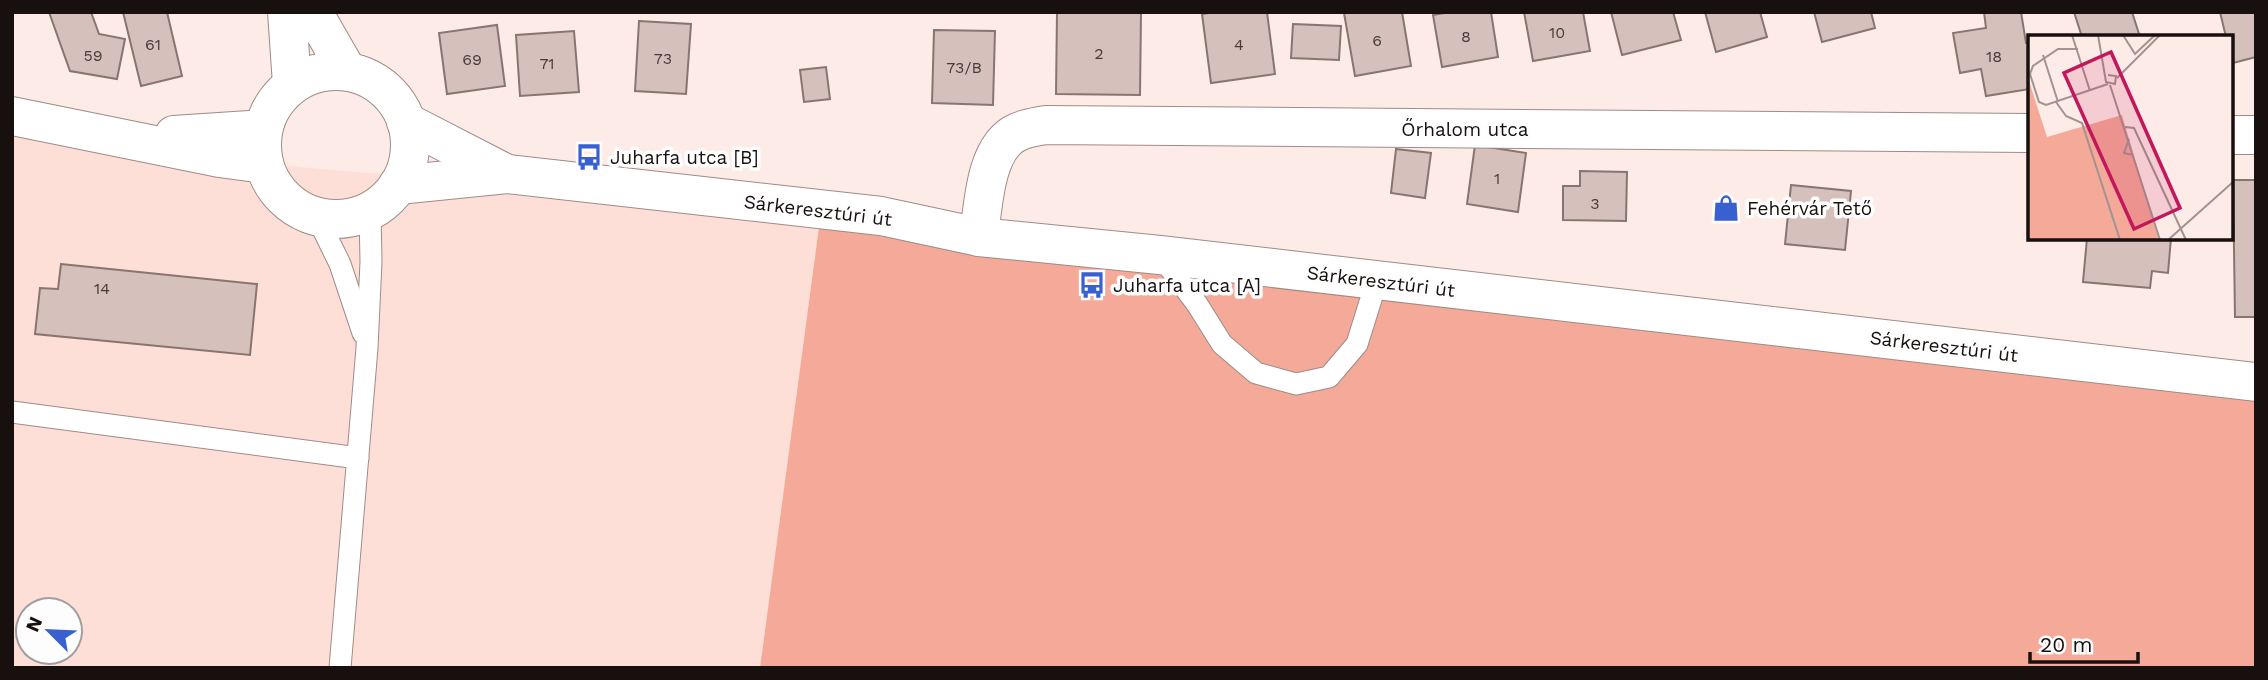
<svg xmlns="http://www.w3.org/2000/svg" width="2268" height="680" viewBox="0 0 2268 680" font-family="'Work Sans',sans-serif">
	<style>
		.built { fill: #fedfd8; fill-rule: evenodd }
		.green { fill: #f4a999 }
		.building { fill: #d6c0bb; stroke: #887570; stroke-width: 2 }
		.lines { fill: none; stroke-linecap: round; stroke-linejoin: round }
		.lane-casing { stroke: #9f8b86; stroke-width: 23 }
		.street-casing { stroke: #9f8b86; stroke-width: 40 }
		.secondary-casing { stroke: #9f8b86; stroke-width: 40 }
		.lane { stroke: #fff; stroke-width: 21 }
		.street { stroke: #fff; stroke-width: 38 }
		.secondary { stroke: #fff; stroke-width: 38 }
		.labels { text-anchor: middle; stroke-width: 7; stroke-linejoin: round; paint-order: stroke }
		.number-label { font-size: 16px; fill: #473c39 }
		.street-label { font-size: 19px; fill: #17100e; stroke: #fdfdfd }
		.poi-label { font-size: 19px; fill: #17100e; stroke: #fdfdfd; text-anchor: start }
		.inset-road { fill: none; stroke: #a19390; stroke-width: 2 }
		.view { fill: #c2185b; fill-opacity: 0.15; stroke: #c2185b; stroke-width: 3.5 }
		.inset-edge { fill: none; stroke: #17100e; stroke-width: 3.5 }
	</style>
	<rect width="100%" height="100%" fill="#fdebe7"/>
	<!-- built -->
	<path class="built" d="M12 112 264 164 821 212 760 668H12ZM28 610H70V652H28Z"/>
	<!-- green -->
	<path class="green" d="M821 212 2256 394V668H760Z"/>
	<!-- building -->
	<g class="building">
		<path d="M49 12H91L99 34 125 39 117 79 70 71Z"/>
		<path d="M123 12H167L182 76 141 86Z"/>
		<path d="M1057 12H1141L1140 95 1056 94Z"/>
		<path d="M1216 12H1267L1275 74 1211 83 1202 14Z"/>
		<path d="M1402 12 1411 66 1355 76 1344 13Z"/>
		<path d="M1450 12H1491L1498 57 1442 67 1433 15Z"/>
		<path d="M1524 12H1583L1590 51 1533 61Z"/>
		<path d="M1611 12H1673L1681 40 1622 55Z"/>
		<path d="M1705 12H1760L1767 37 1716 52Z"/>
		<path d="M1814 12H1871L1875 28 1822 42Z"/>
		<path d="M1984 12H2021L2026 43H2030V89L1986 96 1981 69 1960 73 1953 33 1986 28Z"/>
		<path d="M2074 12H2132L2140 37H2082Z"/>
		<path d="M2220 12H2256V57L2233 63 2231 37H2226Z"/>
		<path d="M639 21 691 24 686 94 635 91Z"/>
		<path d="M1293 24 1341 26 1339 60 1291 58Z"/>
		<path d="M497 25 505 86 447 94 439 33Z"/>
		<path d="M934 30 995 31 993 105 932 103Z"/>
		<path d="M574 31 579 92 520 96 516 35Z"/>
		<path d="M826 67 830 99 804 102 800 70Z"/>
		<path d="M1475 145 1526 153 1518 212 1467 204Z"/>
		<path d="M1396 149 1431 153 1425 198 1391 193Z"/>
		<path d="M1580 171 1627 172 1626 221 1563 220V186H1580Z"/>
		<path d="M2233 180H2256V317H2235Z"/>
		<path d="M1791 185 1851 191 1845 250 1785 244Z"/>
		<path d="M2087 238H2171L2168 273 2152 271 2150 288 2083 282Z"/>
		<path d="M61 264 257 284 250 355 35 334 40 288 58 289Z"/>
	</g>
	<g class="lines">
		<defs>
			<g id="lane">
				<path d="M317 217 340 264 363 333"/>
				<path d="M1160 255 1197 304 1222 344 1256 373 1296 384 1329 377 1357 344 1377 280"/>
				<path d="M12 412 358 458"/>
				<path d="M340 668 367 348 371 262 370 211"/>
			</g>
			<g id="street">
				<path d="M2231 135H2256"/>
				<path d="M979 237C983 206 985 146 1018 132 1026 128 1036 127 1045 125L2030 133"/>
			</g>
			<g id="secondary">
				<path d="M287 12 292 84"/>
				<path d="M313 12 347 71"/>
				<circle cx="336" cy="145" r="74"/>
				<path d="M12 116 219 158 264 164"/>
				<path d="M406 122 507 174"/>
				<path d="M174 135 263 129"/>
				<path d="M398 185 507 174 881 216 979 237 1160 255 2256 382"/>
			</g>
		</defs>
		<!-- lane casing -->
		<use href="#lane" class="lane-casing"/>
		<!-- street casing -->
		<use href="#street" class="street-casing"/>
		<!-- secondary casing -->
		<use href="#secondary" class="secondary-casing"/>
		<!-- lane -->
		<use href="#lane" class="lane"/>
		<!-- street -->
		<use href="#street" class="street"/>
		<!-- secondary -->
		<use href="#secondary" class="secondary"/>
	</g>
	<!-- icons -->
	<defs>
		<symbol id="bus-bare" viewBox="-9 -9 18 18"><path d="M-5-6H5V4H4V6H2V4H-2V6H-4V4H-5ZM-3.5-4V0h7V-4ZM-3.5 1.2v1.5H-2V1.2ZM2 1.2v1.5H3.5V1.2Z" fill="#3860d1" stroke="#fdfdfd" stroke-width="2.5" paint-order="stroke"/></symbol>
		<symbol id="shop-bare" viewBox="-9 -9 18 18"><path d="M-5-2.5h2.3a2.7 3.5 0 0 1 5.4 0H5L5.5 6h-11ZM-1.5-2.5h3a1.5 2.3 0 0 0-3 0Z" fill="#3860d1" stroke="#fdfdfd" stroke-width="2.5" paint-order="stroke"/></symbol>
	</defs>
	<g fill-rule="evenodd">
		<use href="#bus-bare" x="570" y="138" width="38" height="38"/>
		<use href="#shop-bare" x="1707" y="189" width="38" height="38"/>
		<use href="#bus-bare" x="1073" y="266" width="38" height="38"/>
	</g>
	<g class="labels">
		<!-- number labels -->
		<g class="number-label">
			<text x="1557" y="38">10</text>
			<text x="1466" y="42">8</text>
			<text x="1377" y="46">6</text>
			<text x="153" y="50">61</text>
			<text x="1239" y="50">4</text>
			<text x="1099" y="59">2</text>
			<text x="93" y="61">59</text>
			<text x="1994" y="62">18</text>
			<text x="663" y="64">73</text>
			<text x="472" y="65">69</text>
			<text x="547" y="69">71</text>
			<text x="964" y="73">73/B</text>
			<text x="1497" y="184">1</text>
			<text x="1595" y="209">3</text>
			<text x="102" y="294">14</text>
		</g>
		<!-- street labels -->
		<g class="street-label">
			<text x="1465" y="136">Őrhalom utca</text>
			<text transform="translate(818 210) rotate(7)" y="7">Sárkeresztúri út</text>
			<text transform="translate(1381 281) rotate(7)" y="7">Sárkeresztúri út</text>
			<text transform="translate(1944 346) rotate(7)" y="7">Sárkeresztúri út</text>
		</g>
		<!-- poi labels -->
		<g class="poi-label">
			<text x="610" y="164">Juharfa utca [B]</text>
			<text x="1747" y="215">Fehérvár Tető</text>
			<text x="1113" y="292">Juharfa utca [A]</text>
		</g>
	</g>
	<!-- overview -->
	<g transform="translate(2028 35)">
		<rect width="205" height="205" fill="#fdebe7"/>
		<path d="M0 43 19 102 94 80 131 205H0Z" fill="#f4a999"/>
		<path class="inset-road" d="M44 0 62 56M70 0 78 47 87 49 88 41 80 40M95 0 107 19 127 0M50 14H30L5 31 2 39 11 67 18 70 80 49M15 20 30 67M89 43 132 0M82 50 132 205M28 67 38 81 54 88 92 205M97 92 106 93 158 205M101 104 96 118 105 120M140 205 205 147"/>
		<path class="view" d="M83 17 152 173 106 194 36 38Z"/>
		<rect width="205" height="205" class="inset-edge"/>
	</g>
	<!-- border -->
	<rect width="2268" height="680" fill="none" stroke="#17100e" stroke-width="28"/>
	<!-- north arrow -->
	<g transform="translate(49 631) rotate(294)"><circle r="33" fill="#fdfdfd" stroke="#a19e9d" stroke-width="2"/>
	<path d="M0-5L12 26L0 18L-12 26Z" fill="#3860d1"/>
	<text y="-10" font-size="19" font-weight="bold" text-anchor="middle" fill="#17100e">N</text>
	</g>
	<!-- scale -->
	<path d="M2030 652v10h108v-10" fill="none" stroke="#17100e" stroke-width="3.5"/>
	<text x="2040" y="652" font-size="21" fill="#17100e" stroke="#fdfdfd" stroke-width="5" paint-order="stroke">20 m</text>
</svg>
